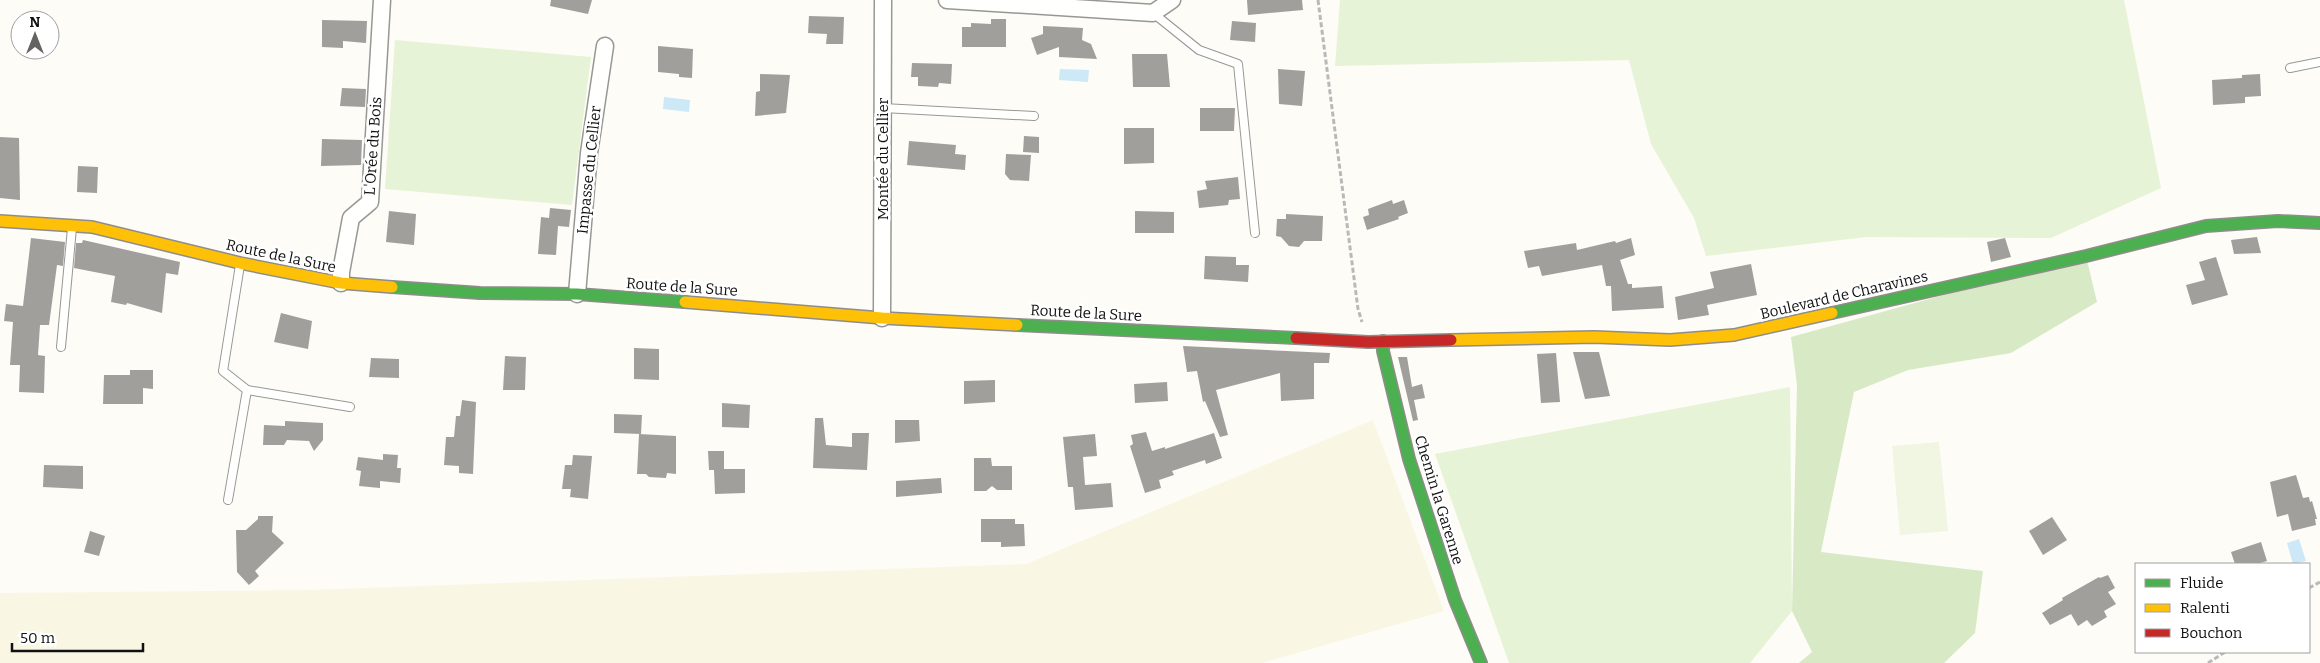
<svg xmlns="http://www.w3.org/2000/svg" width="2320" height="663" viewBox="0 0 2320 663" font-family="Bitter,serif">
	<style>
		.farmland { fill: #f9f7e4 }
		.green { fill: #e7f3d7 }
		.forest { fill: #d8eac5 }
		.pitch { fill: #f0f6e1 }
		.water { fill: #cde8f7 }
		.building { fill: #a19f9c }
		.lines { fill: none; stroke-linecap: round; stroke-linejoin: round }
		.lane-casing { stroke: #979795; stroke-width: 10 }
		.street-casing { stroke: #979795; stroke-width: 19 }
		.fast-casing { stroke: #8e8d8b; stroke-width: 14 }
		.slow-casing { stroke: #8e8d8b; stroke-width: 14 }
		.jam-casing { stroke: #8e8d8b; stroke-width: 14 }
		.path { stroke: #b9b9b8; stroke-width: 3; stroke-dasharray: 5 2.5; stroke-linecap: butt }
		.lane { stroke: #fffffe; stroke-width: 8 }
		.street { stroke: #fffffe; stroke-width: 16 }
		.fast { stroke: #4caf50; stroke-width: 11 }
		.slow { stroke: #ffc107; stroke-width: 11 }
		.jam { stroke: #c62828; stroke-width: 11 }
		.labels { text-anchor: middle; stroke-width: 5; stroke-linejoin: round; paint-order: stroke }
		.street-label { font-size: 15px; fill: #111; stroke: #fff }
	</style>
	<rect width="100%" height="100%" fill="#fdfcf7"/>
	<!-- farmland -->
	<path class="farmland" d="M1373 420 1444 611 1262 663H0V593L309 590 1026 564Z"/>
	<!-- green -->
	<g class="green">
		<path d="M1340 0H2124L2161 188 2051 238 1866 237 1706 256 1694 218 1651 144 1629 60 1335 66Z"/>
		<path d="M395 40 591 57 572 205 385 189Z"/>
		<path d="M1790 387 1792 611 1750 663H1509L1435 454Z"/>
	</g>
	<!-- forest -->
	<path class="forest" d="M2086 256 2097 302 2011 353 1908 370 1854 392 1821 552 1983 571 1975 633 1944 663H1799L1812 652 1792 611 1797 385 1791 337Z"/>
	<!-- pitch -->
	<path class="pitch" d="M1939 442 1948 531 1900 535 1892 446Z"/>
	<!-- water -->
	<g class="water">
		<path d="M1060 69 1089 70 1088 82 1059 80Z"/>
		<path d="M664 97 690 100 689 112 663 109Z"/>
		<path d="M2299 539 2306 561 2293 564 2287 543Z"/>
	</g>
	<!-- building -->
	<g class="building">
		<path d="M551 0H592L588 14 550 6Z"/>
		<path d="M1247 0H1302L1303 10 1248 15Z"/>
		<path d="M809 16 844 17 843 44H826L827 34 808 33Z"/>
		<path d="M991 19H1006V47H962V27H971V23L991 24Z"/>
		<path d="M322 20 367 21 366 43 343 41V48L322 47Z"/>
		<path d="M1232 21 1256 23 1255 42 1230 40Z"/>
		<path d="M1043 26 1083 28 1082 40 1091 44 1097 59 1059 57V47L1037 55 1031 38 1043 34Z"/>
		<path d="M658 46 693 49 692 78 679 77V74L658 72Z"/>
		<path d="M1132 54H1167L1170 87H1133Z"/>
		<path d="M912 63 952 64 951 84 939 83 938 87 918 86V77H911Z"/>
		<path d="M1278 69 1305 71 1302 106 1279 104Z"/>
		<path d="M760 74 790 75 786 113 755 116 756 92 760 91Z"/>
		<path d="M2260 74 2261 96 2245 97V103L2213 105 2212 80 2242 78V75Z"/>
		<path d="M342 88 366 89 365 107 340 106Z"/>
		<path d="M1200 108H1235L1234 131H1200Z"/>
		<path d="M1124 128H1154V163L1124 164Z"/>
		<path d="M1024 136 1039 137V153L1023 152Z"/>
		<path d="M0 137 19 138 20 200 0 198Z"/>
		<path d="M322 139 362 140 361 165 321 166Z"/>
		<path d="M909 141 956 145 955 154 966 155 965 170 907 165Z"/>
		<path d="M1006 154 1031 155 1029 181 1010 180 1005 174Z"/>
		<path d="M78 166 98 167 97 193 77 192Z"/>
		<path d="M1238 177 1240 199 1229 200 1228 205 1199 208 1197 191 1207 189 1205 181Z"/>
		<path d="M1392 200 1393 204 1404 200 1408 213 1398 217 1399 219 1367 230 1363 217 1369 215 1368 209Z"/>
		<path d="M550 208 571 210 569 227 558 226 556 255 538 254 541 217 549 218Z"/>
		<path d="M389 211 416 214 414 245 386 242Z"/>
		<path d="M1135 211 1174 212V233H1135Z"/>
		<path d="M1286 214 1323 216 1322 241H1304L1299 247 1289 246 1281 237 1276 236 1277 219H1286Z"/>
		<path d="M2257 237 2261 253 2234 254 2231 240Z"/>
		<path d="M31 238 65 242 63 266 57 265 49 325H40L38 355 45 356 44 393 19 392 20 365H10L13 322 4 321 6 304 23 306Z"/>
		<path d="M1631 238 1635 255 1620 260 1628 284H1632V288L1662 286 1664 308 1612 311 1611 286H1606L1602 265 1542 276 1539 266 1528 268 1524 251 1576 243 1577 250 1615 241 1616 243Z"/>
		<path d="M2005 238 2011 257 1991 262 1987 242Z"/>
		<path d="M83 240 180 262 178 275 166 273 162 313 127 303 126 305 111 302 115 276 74 268 76 243H82Z"/>
		<path d="M1205 256 1236 257V265H1249L1248 282 1204 279Z"/>
		<path d="M2216 257 2228 295 2192 305 2186 285 2205 280 2199 262Z"/>
		<path d="M1751 264 1757 295 1707 305 1709 315 1678 320 1675 297 1714 288 1710 272Z"/>
		<path d="M281 313 312 321 308 349 274 342Z"/>
		<path d="M1183 346 1330 353 1329 363H1314V399L1281 401 1280 373 1216 390 1228 435 1220 437 1205 401 1203 402 1197 371 1187 372Z"/>
		<path d="M634 348 659 349V380L634 379Z"/>
		<path d="M1573 352H1599L1610 396 1585 399Z"/>
		<path d="M1556 353 1560 402 1541 403 1537 354Z"/>
		<path d="M505 356 526 357 525 390H503Z"/>
		<path d="M1398 357H1407L1412 387 1422 384 1425 398 1414 400 1418 420 1413 421Z"/>
		<path d="M371 358 399 359V378L369 377Z"/>
		<path d="M130 370H153V389L143 388V404H103L104 375H130Z"/>
		<path d="M995 380V402L964 404V381Z"/>
		<path d="M1167 382 1168 401 1135 403 1134 384Z"/>
		<path d="M462 400 476 402 473 474 459 473V466L444 465 446 437H454L456 416H460Z"/>
		<path d="M722 403 750 405 749 428 722 427Z"/>
		<path d="M614 414 642 415 641 434 614 433Z"/>
		<path d="M815 418H823L826 445 852 447V433H869L867 470 813 468Z"/>
		<path d="M895 420H919L920 441 895 443Z"/>
		<path d="M285 421 323 423V440L314 451 309 441 287 440 284 445H263L264 425 285 426Z"/>
		<path d="M1146 432 1152 451 1165 447V449L1214 433 1222 458 1206 464 1205 460 1172 471 1174 475 1159 480 1161 488 1145 493 1130 446 1133 444 1131 435Z"/>
		<path d="M639 434 676 436V474L667 473 666 478 649 477 646 474H637Z"/>
		<path d="M1095 434 1097 456 1083 457 1085 485 1111 483 1113 507 1075 510 1073 487H1068L1063 437Z"/>
		<path d="M708 451H724V469H745V493L715 494 714 470H709Z"/>
		<path d="M383 454 398 455 397 468H401L400 483 380 481V488L359 486 361 471 356 470 358 457 383 460Z"/>
		<path d="M573 455 592 456 588 499 570 497 571 489H562L565 465H572Z"/>
		<path d="M974 458H991L992 466H1012V490H997L992 486 986 491H974Z"/>
		<path d="M44 465 83 466V489L43 487Z"/>
		<path d="M2296 475 2303 498 2309 497 2310 502 2312 501 2317 519H2315L2316 525 2292 531 2288 514 2277 517 2270 482Z"/>
		<path d="M941 478 942 493 896 497V481Z"/>
		<path d="M258 516H273L272 532 284 543 255 571 259 576 249 585 237 572 236 530H246L258 519Z"/>
		<path d="M2052 517 2067 540 2043 555 2029 531Z"/>
		<path d="M981 519H1015V524H1024L1025 546 1001 547V542H981Z"/>
		<path d="M90 531 105 536 99 556 84 552Z"/>
		<path d="M2261 542 2267 561 2257 564H2235L2231 552Z"/>
		<path d="M2108 575 2115 588 2108 592 2116 604 2104 611 2107 617 2092 626 2087 620 2078 626 2071 614 2050 625 2042 613 2063 600 2062 598 2099 577 2100 578Z"/>
	</g>
	<g class="lines">
		<defs>
			<g id="lane">
				<path d="M1153 13 1199 50 1238 64 1255 233"/>
				<path d="M2290 68 2320 62"/>
				<path d="M883 108 1034 116"/>
				<path d="M240 265 223 371 247 390 350 407"/>
				<path d="M61 347 72 228"/>
				<path d="M228 500 247 390"/>
			</g>
			<g id="street">
				<path d="M947 0 1153 13 1172 0"/>
				<path d="M341 283V272L351 218 370 202 382 0"/>
				<path d="M577 294 589 153 605 46"/>
				<path d="M882 318 883 0"/>
			</g>
			<g id="fast">
				<path d="M392 287 480 293 577 294 685 302"/>
				<path d="M1832 313 2086 256 2206 226 2278 221 2320 223"/>
				<path d="M1017 325 1296 338"/>
				<path d="M1383 341V351L1409 459 1455 600 1481 663"/>
			</g>
			<g id="slow">
				<path d="M0 221 92 227 240 263 341 283 392 287"/>
				<path d="M685 302 882 318 1017 325"/>
				<path d="M1451 340 1594 337 1670 340 1734 335 1832 313"/>
			</g>
			<path id="jam" d="M1296 338 1368 342 1451 340"/>
		</defs>
		<!-- lane casing -->
		<use href="#lane" class="lane-casing"/>
		<!-- street casing -->
		<use href="#street" class="street-casing"/>
		<!-- fast casing -->
		<use href="#fast" class="fast-casing"/>
		<!-- slow casing -->
		<use href="#slow" class="slow-casing"/>
		<!-- jam casing -->
		<use href="#jam" class="jam-casing"/>
		<!-- path -->
		<g class="path">
			<path d="M1318 0 1358 309 1362 322"/>
			<path d="M2309 588 2320 582"/>
			<path d="M2208 663 2225 652"/>
		</g>
		<!-- lane -->
		<use href="#lane" class="lane"/>
		<!-- street -->
		<use href="#street" class="street"/>
		<!-- fast -->
		<use href="#fast" class="fast"/>
		<!-- slow -->
		<use href="#slow" class="slow"/>
		<!-- jam -->
		<use href="#jam" class="jam"/>
	</g>
	<g class="labels">
		<!-- street labels -->
		<g class="street-label">
			<text transform="translate(373 146) rotate(-86)" y="5">L'Orée du Bois</text>
			<text transform="translate(883 159) rotate(-90)" y="5">Montée du Cellier</text>
			<text transform="translate(589 170) rotate(-84)" y="5">Impasse du Cellier</text>
			<text transform="translate(281 256) rotate(12)" y="5">Route de la Sure</text>
			<text transform="translate(682 287) rotate(4)" y="5">Route de la Sure</text>
			<text transform="translate(1844 295) rotate(-13)" y="5">Boulevard de Charavines</text>
			<text transform="translate(1086 313) rotate(3)" y="5">Route de la Sure</text>
			<text transform="translate(1439 500) rotate(73)" y="5">Chemin la Garenne</text>
		</g>
	</g>
	<!-- legend -->
	<rect x="2135" y="563" width="175" height="90" fill="#ffffff" stroke="#a0a0a0"/>
	<rect x="2145" y="579" width="25" height="8" fill="#4caf50" stroke="#a0a0a0"/>
	<text x="2180" y="588" font-size="15" fill="#111111">Fluide</text>
	<rect x="2145" y="604" width="25" height="8" fill="#ffc107" stroke="#a0a0a0"/>
	<text x="2180" y="613" font-size="15" fill="#111111">Ralenti</text>
	<rect x="2145" y="629" width="25" height="8" fill="#c62828" stroke="#a0a0a0"/>
	<text x="2180" y="638" font-size="15" fill="#111111">Bouchon</text>
	<!-- north arrow -->
	<g transform="translate(35 35)"><circle r="24" fill="#ffffff" stroke="#a0a0a0"/>
	<path d="M0-4L9 19L0 12L-9 19Z" fill="#646362"/>
	<text y="-8" font-size="14" font-weight="bold" text-anchor="middle" fill="#111111">N</text>
	</g>
	<!-- scale -->
	<path d="M12 643v8h131v-8" fill="none" stroke="#111111" stroke-width="2.5"/>
	<text x="20" y="643" font-size="15" fill="#111111" stroke="#ffffff" stroke-width="4" paint-order="stroke">50 m</text>
</svg>
